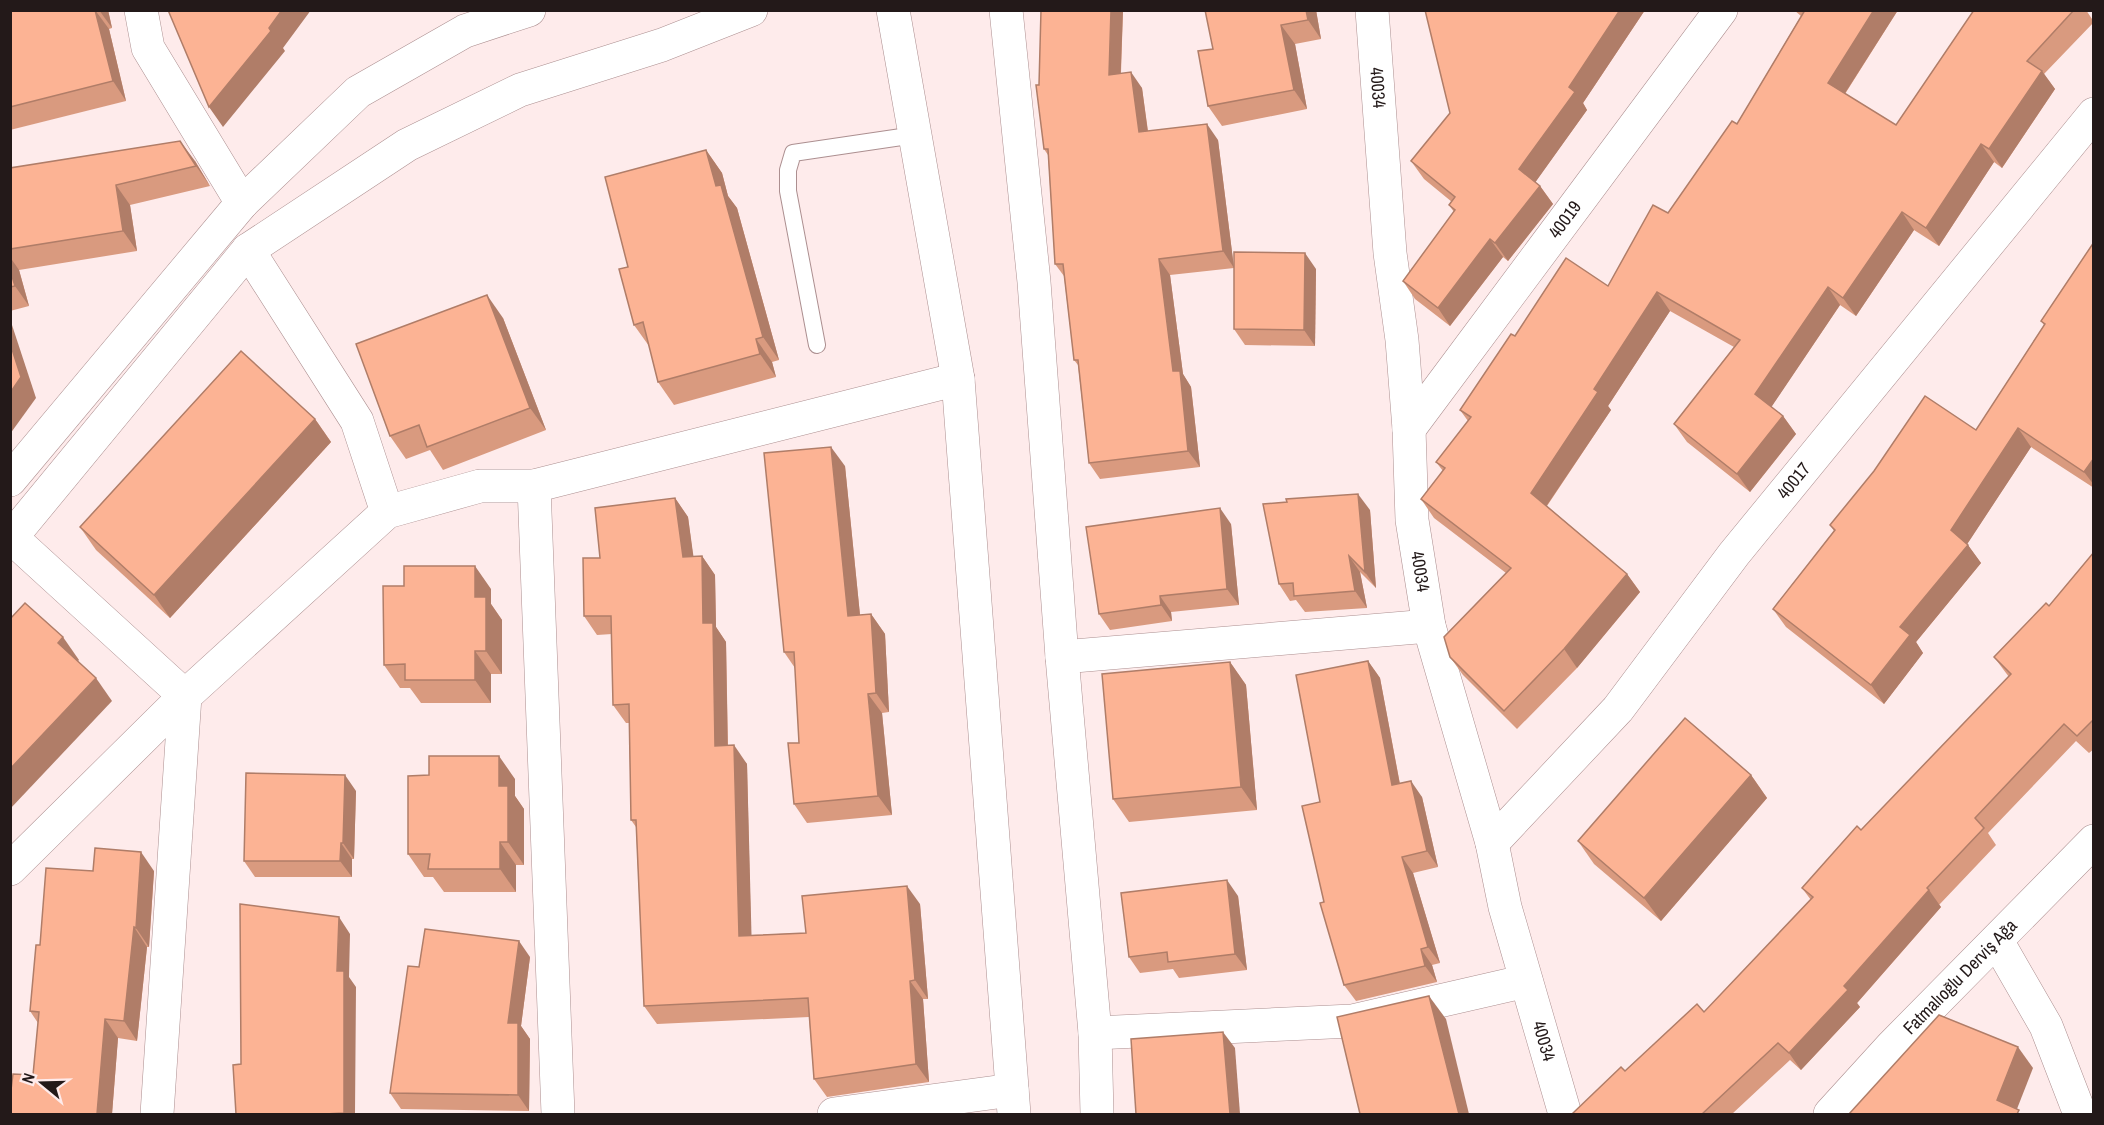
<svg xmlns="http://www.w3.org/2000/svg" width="2104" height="1125" viewBox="0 0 2104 1125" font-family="'Archivo Narrow',sans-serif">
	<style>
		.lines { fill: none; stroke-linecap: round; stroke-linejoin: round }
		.lane-casing { stroke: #ac8f90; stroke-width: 18 }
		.street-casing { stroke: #ac8f90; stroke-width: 34 }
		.secondary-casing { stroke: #ac8f90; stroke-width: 34 }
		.lane { stroke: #fff; stroke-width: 16 }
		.street { stroke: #fff; stroke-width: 33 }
		.secondary { stroke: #fff; stroke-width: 33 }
		.wall { fill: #d99a7f }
		.shaded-wall { fill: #b07d68 }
		.building { fill: #fcb394; stroke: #b07d68; stroke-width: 1.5 }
		.labels { text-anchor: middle; stroke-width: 4.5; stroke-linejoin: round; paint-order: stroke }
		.street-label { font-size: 18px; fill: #231919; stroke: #feebeb }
	</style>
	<rect width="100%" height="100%" fill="#feebeb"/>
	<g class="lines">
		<defs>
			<path id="lane" d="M817 345 788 191V170L793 153 915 135"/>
			<g id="street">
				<path d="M141 10 148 48 242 203"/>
				<path id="s1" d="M1372 10 1390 253 1402 340 1409 429 1412 520 1429 626 1492 843 1505 907 1565 1114"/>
				<path d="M248 250 357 421 387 512"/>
				<path id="s2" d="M1409 429 1721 10"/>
				<path d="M534 486 558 1114"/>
				<path d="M12 538 185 696 157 1114"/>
				<path d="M1062 657 1429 626"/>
				<path id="s3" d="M1492 843 1618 709 1734 554 2094 114"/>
				<path d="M10 869 185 696 387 512 480 486H534L958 379"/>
				<path d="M1997 941 2046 1026 2080 1114"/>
				<path d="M1095 1033 1352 1021 1526 981"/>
				<path d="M834 1114 1012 1090"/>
				<path id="s4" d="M1830 1114 1891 1047 2094 841"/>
			</g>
			<g id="secondary">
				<path d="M893 10 958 379 1014 1114"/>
				<path d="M1006 10 1034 282 1062 657 1095 1033 1097 1114"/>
				<path d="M10 480 242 203 358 92 465 31 529 10"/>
				<path d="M10 539 248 250 407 145 520 90 662 45 751 10"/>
			</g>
		</defs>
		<!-- lane casing -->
		<use href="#lane" class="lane-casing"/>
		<!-- street casing -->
		<use href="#street" class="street-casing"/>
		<!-- secondary casing -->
		<use href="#secondary" class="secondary-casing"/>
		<!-- lane -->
		<use href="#lane" class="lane"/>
		<!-- street -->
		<use href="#street" class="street"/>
		<!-- secondary -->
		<use href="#secondary" class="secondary"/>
	</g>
	<!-- wall -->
	<g class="wall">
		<path d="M10 10H108L112 28 109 29 126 101 10 130Z"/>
		<path d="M1123 10 1121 73 1142 88 1148 131 1218 140 1234 268 1170 275 1183 374 1191 387 1200 467 1100 479 1089 463 1078 365 1074 360 1064 276 1055 264 1048 155 1044 149 1039 85Z"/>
		<path d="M1316 10 1321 39 1295 44 1307 109 1222 126 1208 106 1213 49Z"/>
		<path d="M1425 10H1645L1583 103 1587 110 1535 182 1540 186 1553 204 1508 261 1503 257 1450 326 1415 299 1403 281 1454 212 1449 205 1452 202 1424 179 1411 161 1450 113Z"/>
		<path d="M1794 10H1898L1845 94 1896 125 1974 10H2086L2094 22 2044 74 2055 89 2002 168 1994 162 1939 246 1914 230 1856 316 1840 305 1771 407 1783 416 1796 434 1750 492 1687 442 1674 424 1734 347 1670 311 1608 406 1611 410 1547 506 1627 574 1640 592 1577 668 1517 729 1463 675 1450 657 1506 573 1434 518 1421 499 1443 471 1436 462 1468 421 1460 410 1515 336 1608 286 1668 213 1737 124 1801 16Z"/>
		<path d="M706 150 722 173 728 196 737 208 779 360 772 362 776 377 674 405 658 382 649 346 634 325 628 267Z"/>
		<path d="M195 161 210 186 130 205 137 251 19 270 29 306 10 311V168Z"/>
		<path d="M2094 242V488L2031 447 1967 544 1981 563 1916 642 1923 653 1884 704 1786 627 1773 609 1834 531 1830 525 1976 430 2044 325 2041 321Z"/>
		<path d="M1316 269 1315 346 1245 345 1234 329Z"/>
		<path d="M503 318 546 430 443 470 430 450 406 459 390 436Z"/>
		<path d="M315 419 331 442 170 618 96 550 80 527Z"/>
		<path d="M845 466 860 615 871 614 885 634 889 712 882 713 892 815 807 823 794 804 799 743 795 668 784 652Z"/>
		<path d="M675 498 688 517 693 556H702L715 575 716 627 726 642 728 745 747 764 751 935 806 933 920 904 928 999H923L929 1082 827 1097 814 1079 809 1017 657 1024 644 1006 636 827 631 820 629 723H626L613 705 612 634 597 635 584 616 600 558Z"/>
		<path d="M1370 510 1376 588 1360 572 1367 608 1305 612 1296 600 1290 601 1279 584Z"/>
		<path d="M1231 524 1239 605 1171 612 1172 621 1110 630 1099 614Z"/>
		<path d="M2094 552V749L2089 753 2076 741 1988 833 1996 845 1939 905 1941 907 1857 1003 1860 1007 1801 1070 1790 1060 1732 1114H1572L1625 1071 1704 1012 1811 900 1802 888 1861 830 2009 677 1994 657 2049 606Z"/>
		<path d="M491 589V604L502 620V674H491V703H421L410 688H400L384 665Z"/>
		<path d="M1368 661 1380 678 1400 784 1422 797 1438 867 1413 873 1440 963 1432 965 1437 982 1356 1001 1344 985 1324 902 1320 802Z"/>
		<path d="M1230 662 1246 685 1257 810 1129 822 1113 799Z"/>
		<path d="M1751 775 1767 798 1661 921 1594 864 1578 841Z"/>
		<path d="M515 779V796L524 809V865H516V892H444L433 877H424L408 854Z"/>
		<path d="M356 791 354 859H352V877H255L244 861Z"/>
		<path d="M93 871H154L149 947H147L137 1041 118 1038 112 1114H10L33 1075 38 1023 30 1011 40 945Z"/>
		<path d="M1238 896 1247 970 1179 978 1173 969 1140 973 1129 957Z"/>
		<path d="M530 957 521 1026 530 1039 529 1111 401 1109 390 1093Z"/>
	</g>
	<!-- shaded-wall -->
	<g class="shaded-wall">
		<path d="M95 10 109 29 126 101 113 81Z"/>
		<path d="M99 10H108L112 28Z"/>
		<path d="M282 10H311L283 48 285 51 223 127 209 107Z"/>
		<path d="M1111 10H1123L1120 91 1109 75Z"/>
		<path d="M1306 10H1316L1321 39 1308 20Z"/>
		<path d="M1620 10H1645L1583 103 1587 110 1532 187 1519 169 1569 87Z"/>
		<path d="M1874 10H1898L1840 101 1828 83Z"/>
		<path d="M1281 25 1295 44 1307 109 1294 90Z"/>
		<path d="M2042 71 2055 89 2002 168 1989 149Z"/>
		<path d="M1131 72 1142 88 1150 148 1139 132Z"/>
		<path d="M1207 124 1218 140 1234 268 1223 251Z"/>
		<path d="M180 141 195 161 210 186 196 166Z"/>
		<path d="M1981 144 1994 162 1939 246 1926 228Z"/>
		<path d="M706 150 722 173 728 196 737 208 779 360 763 337 716 186Z"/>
		<path d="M116 185 130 205 137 251 123 231Z"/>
		<path d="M1540 186 1553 204 1508 261 1495 243Z"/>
		<path d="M1902 212 1914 230 1856 316 1843 298Z"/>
		<path d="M1490 239 1503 257 1450 326 1438 308Z"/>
		<path d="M1305 253 1316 269 1315 346 1304 330Z"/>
		<path d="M10 257 19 270 29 306 15 286 10 270Z"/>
		<path d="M1159 259 1170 275 1183 374 1191 387 1200 467 1188 451 1173 371Z"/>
		<path d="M1828 287 1840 305 1768 412 1755 394Z"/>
		<path d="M1657 292 1670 311 1608 406 1611 410 1543 511 1531 493 1594 389Z"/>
		<path d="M487 295 503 318 546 430 530 408Z"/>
		<path d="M10 319 36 398 10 434Z"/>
		<path d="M756 339 772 362 776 377 760 354Z"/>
		<path d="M1783 416 1796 434 1750 492 1737 474Z"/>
		<path d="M315 419 331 442 170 618 154 595Z"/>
		<path d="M2018 428 2031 447 1964 549 1951 530Z"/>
		<path d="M831 447 845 466 862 635 848 616Z"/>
		<path d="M2094 458V485L2084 472Z"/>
		<path d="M1358 494 1370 510 1376 588 1365 572Z"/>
		<path d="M675 498 688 517 696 575 683 557Z"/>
		<path d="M1220 508 1231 524 1239 605 1227 589Z"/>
		<path d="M1968 545 1981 563 1916 642 1923 653 1884 704 1871 685 1900 627Z"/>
		<path d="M702 556 715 575 716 627 726 642 728 764 715 746 703 623Z"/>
		<path d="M1349 556 1360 572 1367 608 1355 591Z"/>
		<path d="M475 566 491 589V604L502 620V674L486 651 475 597Z"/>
		<path d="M1627 574 1640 592 1577 668 1564 649Z"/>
		<path d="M1160 596 1171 612 1172 621 1161 605Z"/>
		<path d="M871 614 885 634 889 712 876 693Z"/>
		<path d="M63 637 79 660 74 665 58 643Z"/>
		<path d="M475 651 491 674V703L475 680Z"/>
		<path d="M1368 661 1380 678 1403 801 1392 785Z"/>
		<path d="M1230 662 1246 685 1257 810 1241 787Z"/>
		<path d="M96 678 112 701 10 809V769Z"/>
		<path d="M868 694 882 713 892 815 878 796Z"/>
		<path d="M734 745 747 764 752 954 739 936Z"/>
		<path d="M499 756 515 779V796L524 809V865L508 842 499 786Z"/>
		<path d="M345 775 356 791 354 859 343 843Z"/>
		<path d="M1751 775 1767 798 1661 921 1644 898Z"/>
		<path d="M1411 781 1422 797 1438 867 1427 851Z"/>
		<path d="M500 842 516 865V892L500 869Z"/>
		<path d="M341 843 352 859V877L340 861Z"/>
		<path d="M141 852 154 871 149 947 136 928Z"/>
		<path d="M1402 857 1413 873 1440 963 1428 947Z"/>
		<path d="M1227 880 1238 896 1247 970 1235 954Z"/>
		<path d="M907 886 920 904 928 999 915 980Z"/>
		<path d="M1929 890 1941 907 1857 1003 1860 1007 1801 1070 1789 1053 1844 986Z"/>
		<path d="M339 917 350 934 349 977 356 987 355 1114H345L344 1113 337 971Z"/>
		<path d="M134 927 147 947 137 1041 124 1021Z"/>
		<path d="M519 941 530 957 521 1026 530 1039 529 1111 518 1095 508 1023Z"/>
		<path d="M1421 949 1432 965 1437 982 1425 966Z"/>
		<path d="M910 981 923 999 929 1082 916 1064Z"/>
		<path d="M1429 996 1446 1019 1469 1114H1459Z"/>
		<path d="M105 1019 118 1038 112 1114H97Z"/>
		<path d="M1223 1032 1235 1048 1240 1114H1230Z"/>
		<path d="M2018 1047 2033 1068 2015 1114 1997 1100Z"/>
	</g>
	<!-- building -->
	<g class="building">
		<path d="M10 10H95L113 81 10 107Z"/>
		<path d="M168 10H282L269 28 271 31 209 107Z"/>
		<path d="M1041 10H1111L1109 75 1131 72 1139 132 1207 124 1223 251 1159 259 1173 371H1180L1188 451 1089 463 1078 360H1074L1063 264H1055L1048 149H1044L1036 85H1039Z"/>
		<path d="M1205 10H1306L1308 20 1281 25 1294 90 1208 106 1198 51 1213 49Z"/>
		<path d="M1425 10H1620L1569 87 1575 92 1519 169 1540 186 1495 243 1490 239 1438 308 1403 281 1455 210 1449 205 1455 197 1411 161 1450 113Z"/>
		<path d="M1805 10H1874L1828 83 1896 125 1974 10H2074L2027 61 2042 71 1989 149 1981 144 1926 228 1902 212 1843 298 1828 287 1755 394 1783 416 1737 474 1674 424 1740 340 1657 292 1594 389 1598 392 1531 493 1627 574 1564 649 1504 711 1450 657 1444 637 1511 568 1421 499 1445 468 1436 462 1471 417 1460 410 1511 334 1515 336 1566 258 1608 286 1653 205 1668 213 1732 121 1737 124Z"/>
		<path d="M180 141 196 166 116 185 123 231 10 249V168Z"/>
		<path d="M706 150 716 186 721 185 763 337 756 339 760 354 658 382 643 322 634 325 619 269 628 267 605 177Z"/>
		<path d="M2094 242V458L2084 472 2018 428 1951 530 1968 545 1900 627 1910 635 1871 685 1773 609 1835 530 1830 525 1874 471 1925 396 1976 430 2045 324 2041 321Z"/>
		<path d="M1234 252 1305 253 1304 330 1234 329Z"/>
		<path d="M10 270 15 286 10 287Z"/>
		<path d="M487 295 530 408 427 447 419 425 390 436 356 344Z"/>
		<path d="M10 343 21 377 10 393Z"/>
		<path d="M241 351 315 419 154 595 80 527Z"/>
		<path d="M831 447 848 616 871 614 876 693 868 694 878 796 794 804 788 743H799L794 652H784L764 453Z"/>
		<path d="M1358 494 1365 572 1349 556 1355 591 1294 596 1293 583 1279 584 1263 504 1287 502 1286 499Z"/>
		<path d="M675 498 683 557 702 556 703 623H713L715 746 734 745 739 936 806 933 802 896 907 886 915 980 910 981 916 1064 814 1079 808 998 644 1006 636 820H631L629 704 613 705 611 616H584L583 558H600L595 508Z"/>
		<path d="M1220 508 1227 589 1160 596 1161 605 1099 614 1086 527Z"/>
		<path d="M2094 552V719L2077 736 2064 724 1975 818 1984 828 1927 888 1929 890 1844 986 1848 990 1789 1053 1778 1043 1702 1114H1572L1621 1067 1625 1071 1697 1004 1704 1012 1813 897 1802 888 1857 826 1861 830 2011 674 1994 657 2046 603 2049 606Z"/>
		<path d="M404 566H475V597H486V651H475V680H405V664L384 665 383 586H404Z"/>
		<path d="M25 603 63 637 58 643 96 678 10 769V619Z"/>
		<path d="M1368 661 1392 785 1411 781 1427 851 1402 857 1428 947 1421 949 1425 966 1344 985 1320 903 1324 902 1302 806 1320 802 1296 675Z"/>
		<path d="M1230 662 1241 787 1113 799 1102 674Z"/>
		<path d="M1685 718 1751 775 1644 898 1578 841Z"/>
		<path d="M429 756H499V786H508V842H500V869H428L430 854H408V776L429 775Z"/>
		<path d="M246 773 345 775 343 843H341L340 861H244Z"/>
		<path d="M95 848 141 852 136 928 134 927 124 1021 105 1019 97 1114H10V1098L13 1074 33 1075 39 1012 30 1011 36 945H40L46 868 93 871Z"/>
		<path d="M1227 880 1235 954 1168 962 1167 952 1129 957 1121 893Z"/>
		<path d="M240 904 339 917 337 971H344V1113L324 1114H236L233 1065 241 1064Z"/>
		<path d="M425 929 519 941 508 1023H518V1095L390 1093 408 966 419 967Z"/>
		<path d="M1429 996 1459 1114H1360L1337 1017Z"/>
		<path d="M1939 1015 2018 1047 1997 1100 2019 1110 2017 1114H1849Z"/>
		<path d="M1223 1032 1230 1114H1136L1131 1039Z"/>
	</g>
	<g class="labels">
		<!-- street labels -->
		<g class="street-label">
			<text dy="6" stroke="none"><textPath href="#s1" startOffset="78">40034</textPath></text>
			<text dy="6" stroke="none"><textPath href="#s2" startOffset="261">40019</textPath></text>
			<text dy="6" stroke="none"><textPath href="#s3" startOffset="472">40017</textPath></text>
			<text dy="6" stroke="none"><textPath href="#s1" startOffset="564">40034</textPath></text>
			<text dy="6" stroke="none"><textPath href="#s4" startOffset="189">Fatmalıoğlu Derviş Ağa</textPath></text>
			<text dy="6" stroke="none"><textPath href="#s1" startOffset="1050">40034</textPath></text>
		</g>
	</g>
	<!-- border -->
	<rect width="2104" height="1125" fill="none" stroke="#231919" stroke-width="24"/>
	<!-- north arrow -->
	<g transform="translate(42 1083) rotate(289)" stroke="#feebeb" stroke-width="4.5" paint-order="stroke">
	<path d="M0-4.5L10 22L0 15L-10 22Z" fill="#231919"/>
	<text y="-9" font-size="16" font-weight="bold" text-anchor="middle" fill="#231919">N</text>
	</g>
</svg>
